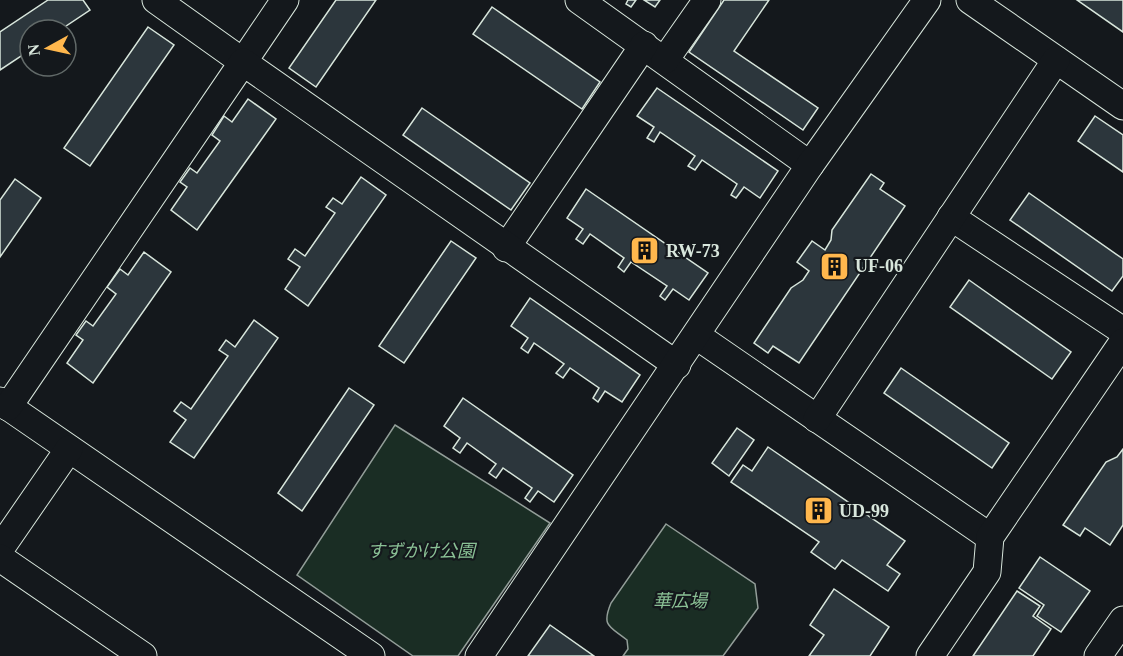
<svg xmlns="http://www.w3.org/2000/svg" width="1123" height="656" viewBox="0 0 1123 656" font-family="'Times New Roman','Noto Sans JP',serif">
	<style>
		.green { fill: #1a2d24; stroke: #939e99; stroke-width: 1.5 }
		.building { fill: #2c363c; stroke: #d8e6dc; stroke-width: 1.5 }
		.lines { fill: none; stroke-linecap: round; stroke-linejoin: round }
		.minor-casing { stroke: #d8e6dc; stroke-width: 29 }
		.minor { stroke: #14181c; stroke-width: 27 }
		.labels { text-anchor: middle; stroke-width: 4.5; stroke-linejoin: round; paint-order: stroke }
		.poi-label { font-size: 18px; font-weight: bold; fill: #d8e6dc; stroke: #14181c; text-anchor: start }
		.park-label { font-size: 18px; font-style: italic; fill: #8ac095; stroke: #14181c }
	</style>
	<rect width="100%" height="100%" fill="#14181c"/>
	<!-- green -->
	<g class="green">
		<path d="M395 425 550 523 458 656H413L297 575Z"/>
		<path d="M666 524 755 584 758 608 723 656H623L628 649 627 640C610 626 601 627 611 603Z"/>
	</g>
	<!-- building -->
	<g class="building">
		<path d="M48 0H83L90 10 60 30H30V50L0 70V32Z"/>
		<path d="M336 0H376L316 87 289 68Z"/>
		<path d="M628 0H636L631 7 626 4Z"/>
		<path d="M644 0H660L655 7Z"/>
		<path d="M724 0H769L734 51 818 108 803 130 689 52Z"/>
		<path d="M1077 0H1123V32Z"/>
		<path d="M492 7 600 82 582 109 473 34Z"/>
		<path d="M148 27 174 45 90 166 64 148Z"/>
		<path d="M657 88 778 171 760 198 744 187 736 198 731 195 737 184 702 160 695 170 688 166 695 156 660 132 654 142 647 138 654 127 637 116Z"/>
		<path d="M248 99 276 119 197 230 171 210 187 187 180 182 190 168 197 173 220 141 212 135 224 116 232 122Z"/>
		<path d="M422 108 530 183 511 210 403 135Z"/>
		<path d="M1095 116 1123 135V172L1078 141Z"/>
		<path d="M871 174 884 183 880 189 905 206 799 363 773 346 768 353 754 343 791 288 803 280 809 271 797 262 812 241 825 250 831 240 832 230Z"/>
		<path d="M361 177 386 195 308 306 285 289 300 267 288 259 295 249 305 256 335 213 326 207 333 198 342 204Z"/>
		<path d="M15 179 41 198 0 257V200Z"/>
		<path d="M586 189 708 273 689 300 673 289 665 300 660 296 667 286 631 262 624 272 618 267 624 258 590 234 583 244 576 239 583 229 567 218Z"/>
		<path d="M1029 193 1123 259V276L1112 291 1010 220Z"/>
		<path d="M451 241 476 258 404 363 379 346Z"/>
		<path d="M144 252 171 272 93 383 67 363 83 340 76 335 86 321 93 326 116 294 107 287 120 269 128 275Z"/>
		<path d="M969 280 1071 352 1052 379 950 307Z"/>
		<path d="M530 298 640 375 622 402 605 391 598 402 593 398 599 388 570 368 563 378 556 373 564 364 534 343 528 353 521 348 528 338 511 326Z"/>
		<path d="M254 320 278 338 194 458 170 442 186 420 174 411 181 402 191 409 228 356 219 350 226 340 235 347Z"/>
		<path d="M901 368 1009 443 992 468 884 393Z"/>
		<path d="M349 388 374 405 302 511 278 493Z"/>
		<path d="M463 398 573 475 554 502 538 491 530 502 525 498 532 488 503 468 496 478 489 473 496 464 467 443 460 453 453 448 460 438 444 426Z"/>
		<path d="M737 428 754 440 729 476 712 463Z"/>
		<path d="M768 447 905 541 887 565 900 574 888 591 842 560 835 569 811 552 819 542 731 482 743 465 752 471Z"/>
		<path d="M1123 449V525L1110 545 1085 528 1080 536 1063 525 1106 462 1117 457Z"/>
		<path d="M1040 557 1090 591 1061 632 1037 616 1044 605 1019 588Z"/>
		<path d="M834 589 889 627 870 656H809L824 635 810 625Z"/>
		<path d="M1017 591 1040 606 1033 616 1051 629 1033 656H973Z"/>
		<path d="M550 625 594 656H528Z"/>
	</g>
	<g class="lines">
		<defs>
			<g id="minor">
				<path d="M156 0 243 62 285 0"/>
				<path d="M579 0 810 165"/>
				<path d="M970 0 1123 106"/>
				<path d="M665 60 707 0"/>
				<path d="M951 217 1123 331"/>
				<path d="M506 248 644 45"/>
				<path d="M697 336 990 537"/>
				<path d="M0 401 371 656"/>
				<path d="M8 407 243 62 677 365"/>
				<path d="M817 419 1056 60"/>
				<path d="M0 549 69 449"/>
				<path d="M0 558 143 656"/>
				<path d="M479 656 810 165 927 0"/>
				<path d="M930 656 987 572 990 537 1123 342"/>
				<path d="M1098 656 1123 620"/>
			</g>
		</defs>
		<!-- minor casing -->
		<use href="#minor" class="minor-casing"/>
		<!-- minor -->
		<use href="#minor" class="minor"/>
	</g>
	<!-- icons -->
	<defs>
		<symbol id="building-square" viewBox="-11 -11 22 22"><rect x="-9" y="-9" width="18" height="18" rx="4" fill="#ffb74d" stroke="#14181c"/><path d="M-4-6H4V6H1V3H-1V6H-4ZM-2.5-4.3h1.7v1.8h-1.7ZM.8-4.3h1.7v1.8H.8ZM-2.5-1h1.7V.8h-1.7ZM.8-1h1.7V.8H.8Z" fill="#111"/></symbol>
	</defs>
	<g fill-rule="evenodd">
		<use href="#building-square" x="628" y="234" width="33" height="33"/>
		<use href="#building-square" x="818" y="250" width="33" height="33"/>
		<use href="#building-square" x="802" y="494" width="33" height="33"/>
	</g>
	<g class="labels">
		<!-- poi labels -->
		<g class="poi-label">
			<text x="666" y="257">RW-73</text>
			<text x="855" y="272">UF-06</text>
			<text x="839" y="517">UD-99</text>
		</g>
		<!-- park labels -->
		<g class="park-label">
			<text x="421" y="557">すずかけ公園</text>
			<text x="680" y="607">華広場</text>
		</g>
	</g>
	<!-- north arrow -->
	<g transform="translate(48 48) rotate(262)"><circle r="28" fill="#14181c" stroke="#626a69" stroke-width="1.5"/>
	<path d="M0-4.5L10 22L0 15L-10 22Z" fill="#ffb74d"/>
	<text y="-9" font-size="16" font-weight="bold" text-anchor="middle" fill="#d8e6dc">N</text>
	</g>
</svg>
